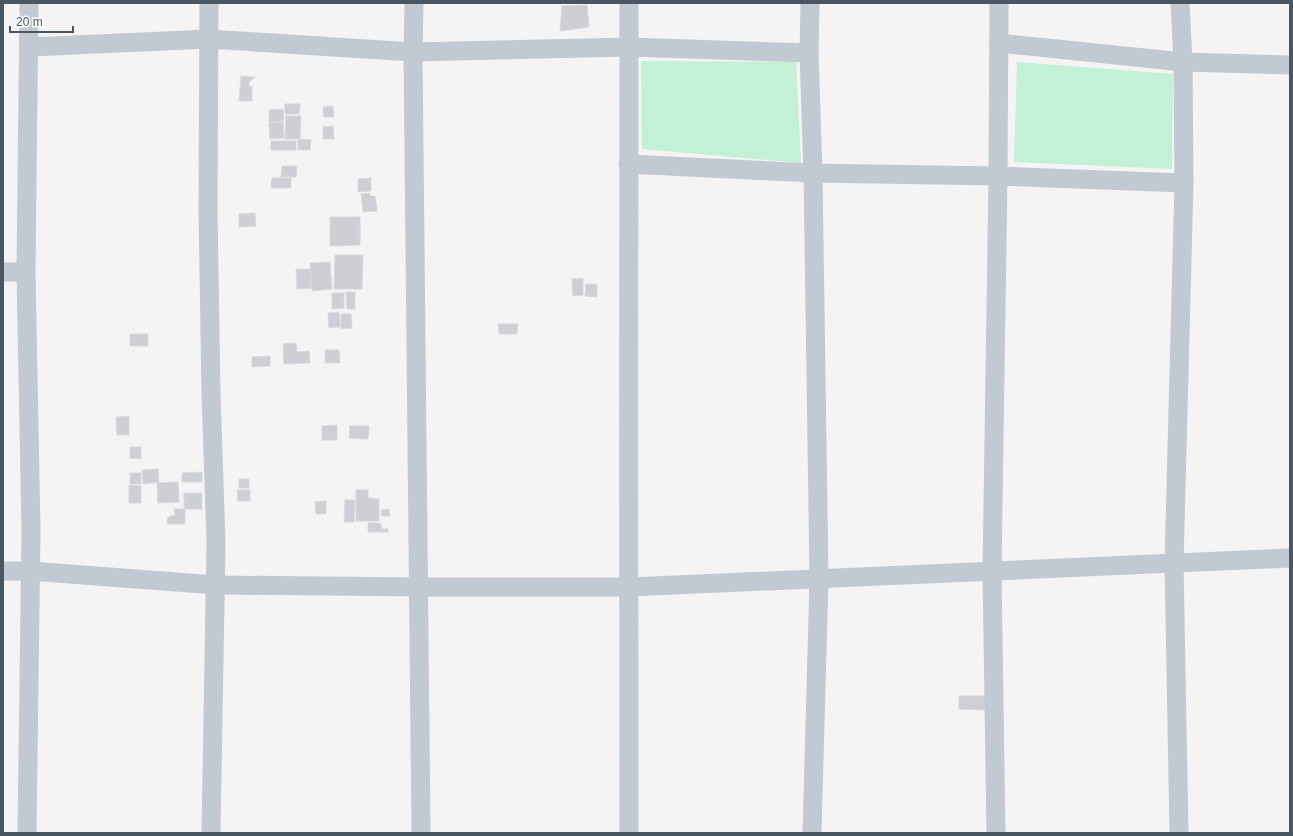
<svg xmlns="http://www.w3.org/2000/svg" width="1293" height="836" viewBox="0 0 1293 836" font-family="Arial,sans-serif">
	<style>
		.green { fill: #c3f1d5 }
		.building { fill: #cdcfd5; stroke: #d7d9de }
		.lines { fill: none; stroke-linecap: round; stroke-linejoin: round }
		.street { stroke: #c1cad2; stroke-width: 19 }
	</style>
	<rect width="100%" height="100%" fill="#f5f3f3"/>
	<!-- green -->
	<g class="green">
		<path d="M641 61 796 62 801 163 642 149Z"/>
		<path d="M1017 62 1173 74 1172 169 1014 162Z"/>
	</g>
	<!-- building -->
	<g class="building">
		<path d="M587 5 589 27 560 31 562 6Z"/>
		<path d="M241 76 255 77 249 82V86L252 87V101H239Z"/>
		<path d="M285 104H300L299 114H285Z"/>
		<path d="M333 106 334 117H324L323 107Z"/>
		<path d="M283 109 284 121 269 122V110Z"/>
		<path d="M286 116H301L300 139H285Z"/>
		<path d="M283 122 284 138 270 139 269 123Z"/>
		<path d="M333 126 334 139H323V127Z"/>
		<path d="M298 139 311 140 310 150H298Z"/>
		<rect x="271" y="141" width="25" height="9"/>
		<path d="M282 166H297L296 177H281Z"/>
		<path d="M272 178H291V188H271Z"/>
		<path d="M371 178V191L358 192V179Z"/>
		<path d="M371 193 369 195 370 196H375L377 211 363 212 361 194Z"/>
		<path d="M255 213 256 226 239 227V214Z"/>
		<path d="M330 217H360V245L330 246Z"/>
		<path d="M335 255H363L362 289H334Z"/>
		<path d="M330 262 332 289 312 291 310 263Z"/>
		<path d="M296 269H310L311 288 297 289Z"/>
		<path d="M583 278V295L573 296 572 279Z"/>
		<path d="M586 284H597V297L585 296Z"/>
		<path d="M346 292H355V309H347Z"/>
		<path d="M332 293H344V308L332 309Z"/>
		<path d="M339 312 340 327 329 328 328 313Z"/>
		<path d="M341 314H351L352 328 341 329Z"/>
		<path d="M498 324H518L517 334H499Z"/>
		<rect x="130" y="334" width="18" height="12"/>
		<path d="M296 343 297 352 309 351 310 363 284 364 283 344Z"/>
		<path d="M325 350H339L340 363H325Z"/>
		<path d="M270 356V366L252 367V357Z"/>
		<path d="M129 416V435H117L116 417Z"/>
		<path d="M337 425V440H322V426Z"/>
		<path d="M350 426H369L368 439 349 438Z"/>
		<path d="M130 447H141V459L130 458Z"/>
		<path d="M158 469 159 482 143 484 142 470Z"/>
		<path d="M202 472V482H182V473Z"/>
		<rect x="130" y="473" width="11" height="11"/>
		<rect x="239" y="479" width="10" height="9"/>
		<path d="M178 482 179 502 158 503 157 483Z"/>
		<path d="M129 485 141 486V503H129Z"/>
		<path d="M237 490H250V501H238Z"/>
		<path d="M356 490H368V498L379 499V521H356Z"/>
		<rect x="184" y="493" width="18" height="16"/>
		<path d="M345 500H355L354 522H344Z"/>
		<path d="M326 501V514H316L315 502Z"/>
		<path d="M174 509H185V524H167L168 517 175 515Z"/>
		<path d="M389 509 390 516H382L381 510Z"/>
		<path d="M368 523H380L382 529H388V532H368Z"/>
		<path d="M959 696H986V710L959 709Z"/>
	</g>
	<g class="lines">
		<!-- street -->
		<g class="street">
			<path d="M209 3 208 210 211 393 216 543 211 833"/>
			<path d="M414 3 413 52 421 833"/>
			<path d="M810 3 809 53 813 173 819 579 812 833"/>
			<path d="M999 43 1183 62 1290 65"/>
			<path d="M30 47 209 39 413 52 629 47 809 53"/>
			<path d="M628 164 813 173 998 176 1184 183"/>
			<path d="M3 272H26"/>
			<path d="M3 571H30L216 585 419 587H630L1290 558"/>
			<path d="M27 833 31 531 26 272 29 3"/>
			<path d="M629 833C630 556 627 280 629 3"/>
			<path d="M996 833 992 572 998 176 999 3"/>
			<path d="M1179 833 1174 563 1184 183 1183 62 1180 3"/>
		</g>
	</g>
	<!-- border -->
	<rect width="1293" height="836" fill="none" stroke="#4a5661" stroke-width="8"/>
	<!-- scale -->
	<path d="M10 26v6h63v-6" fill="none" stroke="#4a5661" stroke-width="2"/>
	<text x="16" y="26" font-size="12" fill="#4a5661" stroke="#ffffff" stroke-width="3" paint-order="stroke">20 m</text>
</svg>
